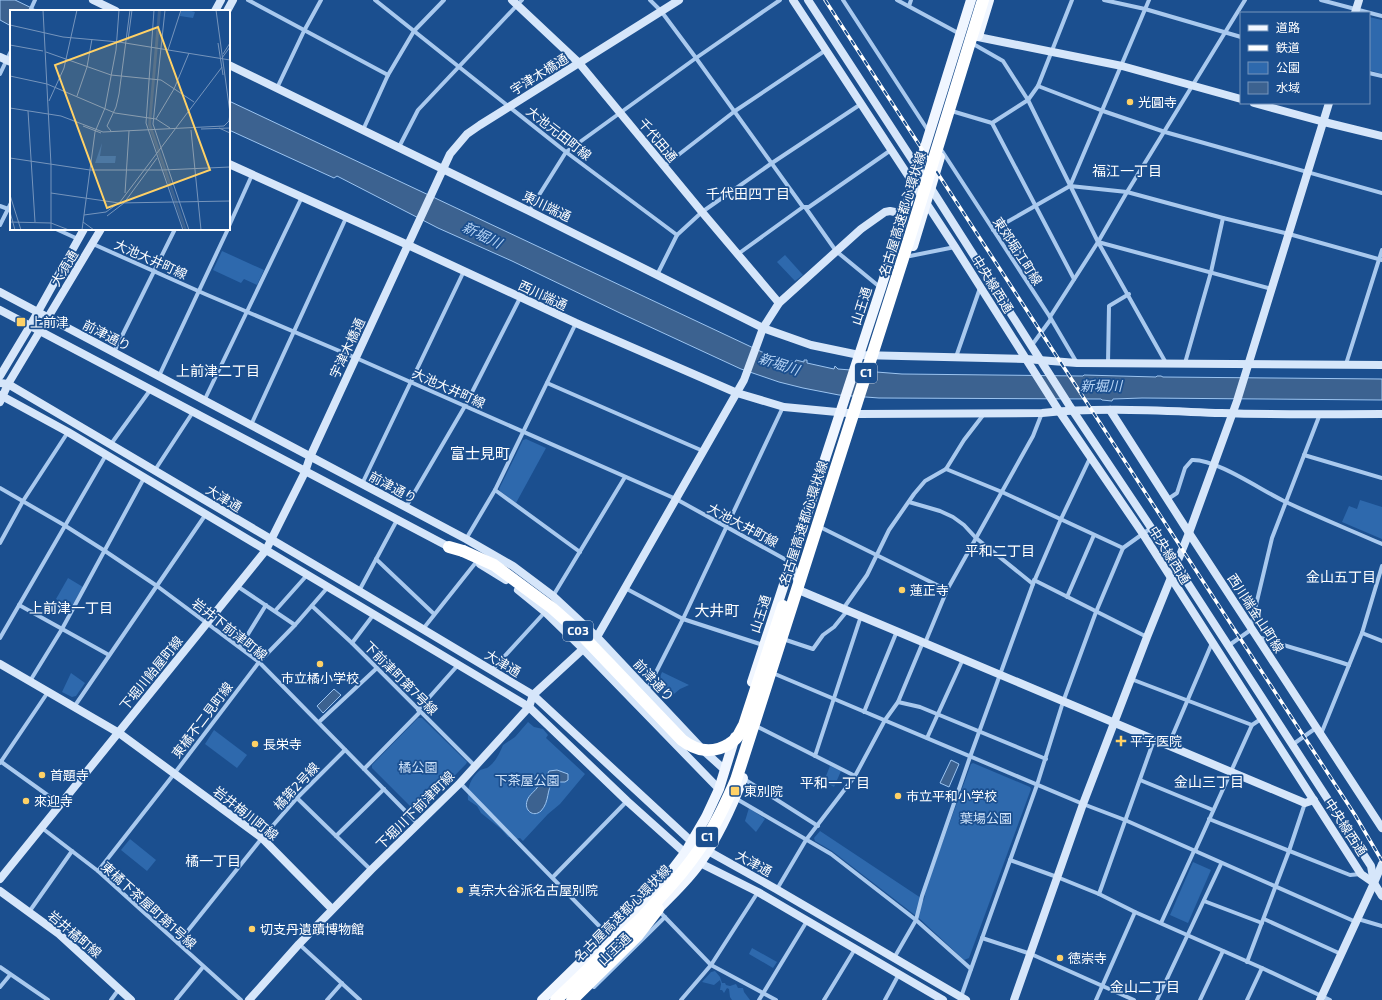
<svg xmlns="http://www.w3.org/2000/svg" width="1382" height="1000" viewBox="0 0 1382 1000" font-family="'Exo 2','Noto Sans JP',sans-serif">
	<style>
		.green { fill: #2e69ad }
		.water { fill: #3c6290; stroke: #9cc4f0 }
		.lines { fill: none; stroke-linecap: round; stroke-linejoin: round }
		.street { stroke: #a9c9ee; stroke-width: 4 }
		.secondary { stroke: #d6e6fa; stroke-width: 8 }
		.primary { stroke: #f0f6ff; stroke-width: 10 }
		.highway { stroke: #fff; stroke-width: 12 }
		.rail-casing { stroke: #fff; stroke-width: 3.5 }
		.rail { stroke: #1b4f8f; stroke-width: 2; stroke-dasharray: 6; stroke-linecap: butt }
		.highway-bridge { stroke: #fff; stroke-width: 12 }
		.poi-dot { fill: #ffd166; stroke: #1b4f8f; stroke-width: 1.5 }
		.labels { text-anchor: middle; stroke-width: 3.5; stroke-linejoin: round; paint-order: stroke }
		.shield { fill: #1b4f8f; stroke: #bbcadd; stroke-width: 1 }
		.shield-label { font-size: 12px; font-weight: bold; fill: #fff }
		.street-label { font-size: 13px; fill: #fff; stroke: #1b4f8f }
		.poi-label { font-size: 13px; fill: #fff; stroke: #1b4f8f; text-anchor: start }
		.park-label { font-size: 13px; fill: #cfe3fa; stroke: #1b4f8f }
		.neighbourhood-label { font-size: 14px; fill: #fff; stroke: #1b4f8f }
		.water-label { font-size: 14px; font-style: italic; fill: #b5d3f5; stroke: #1b4f8f }
		.quarter-label { font-size: 15px; fill: #fff; stroke: #1b4f8f }
		.inset-road { fill: none; stroke: #7695bc; stroke-width: 1 }
		.view { fill: #ffd166; fill-opacity: 0.15; stroke: #ffd166; stroke-width: 2 }
		.inset-edge { fill: none; stroke: #fff; stroke-width: 2 }
	</style>
	<rect width="100%" height="100%" fill="#1b4f8f"/>
	<!-- green -->
	<g class="green">
		<path d="M1369 17 1382 20V74L1369 70Z"/>
		<path d="M222 251 264 270 257 285 244 279 241 283 213 270Z"/>
		<path d="M785 255 803 275 795 281 777 262Z"/>
		<path d="M526 439 546 448 516 503 500 491 499 489 523 440Z"/>
		<path d="M1360 500 1382 507V539L1342 522 1349 506 1357 509Z"/>
		<path d="M68 578 83 587 71 608 56 599Z"/>
		<path d="M662 672 689 685 680 689 669 698C658 687 655 689 662 672Z"/>
		<path d="M71 673 85 683 76 696 72 697 62 692Z"/>
		<path d="M418 718H422L467 762 466 764 419 812H416L372 768V765Z"/>
		<path d="M528 722 534 727 543 729 548 735 546 738 585 774 560 804 548 814 523 841 520 838 516 839 508 837 501 829 481 813 477 806 468 800C467 789 470 779 479 771 481 769 484 769 487 768 495 763 500 753 503 745L515 737Z"/>
		<path d="M214 730 247 755 237 768 205 744Z"/>
		<path d="M973 763 1030 787 1031 789 969 958 964 960 920 919 832 851 815 841 814 838 820 831 924 900 926 888 971 764Z"/>
		<path d="M830 766 841 771 834 787 824 781Z"/>
		<path d="M749 808 765 819 756 832 745 821Z"/>
		<path d="M130 839 156 860 147 871 121 850Z"/>
		<path d="M1193 862 1211 870 1188 923 1170 915Z"/>
		<path d="M752 948 777 962 773 968 749 954Z"/>
		<path d="M715 971 720 977 722 983H725L726 985 730 986 736 984 738 988H743L744 992 750 1000H732L730 997 729 989 727 988 724 993 722 990H720L721 984 720 980 714 985 702 982 711 972Z"/>
	</g>
	<!-- water -->
	<g class="water">
		<path d="M0 0H15L38 11H11V26L0 20Z"/>
		<path d="M229 101 762 352 795 362 796 360 804 362V360H807V363L834 369 835 366 838 369 902 374 1083 376 1084 375 1156 377 1157 376H1161L1163 377 1382 379V400L1142 398 1113 399 1112 401 1102 400 1101 399 879 398 839 395 803 388 779 382 741 369 620 313 512 261 438 228 337 176 334 178 229 130Z"/>
		<path d="M334 689 341 695 323 713 317 706Z"/>
		<path d="M951 760 959 764 949 787 940 783Z"/>
		<path d="M557 770 568 774V780L565 782H553C546 790 550 801 541 811 533 818 524 810 527 801 529 794 536 791 538 786 540 783 538 783 541 780 543 779 545 778 546 777L549 771Z"/>
	</g>
	<g class="lines">
		<!-- street -->
		<g class="street">
			<path d="M248 0 388 75"/>
			<path d="M375 0 566 152 677 235"/>
			<path d="M650 0 661 11 696 58 803 207"/>
			<path d="M843 0 929 132"/>
			<path d="M897 0 960 34"/>
			<path d="M1104 0 1145 9 1241 37"/>
			<path d="M1321 0 1382 16"/>
			<path d="M909 6 911 0"/>
			<path d="M30 11 35 0"/>
			<path d="M975 45 1003 61 1028 100 1098 242 1166 363"/>
			<path d="M1369 73 1382 76"/>
			<path d="M0 74 11 51"/>
			<path d="M1038 86 1103 111 1165 132 1382 193"/>
			<path d="M277 88 304 31 321 0"/>
			<path d="M955 112 992 123 1028 100 1038 86 1072 0"/>
			<path d="M992 123 1074 279"/>
			<path d="M363 130 388 75 414 31 444 0"/>
			<path d="M399 147 418 110 522 0"/>
			<path d="M942 151 1050 317 1077 363"/>
			<path d="M664 166 735 111 826 50"/>
			<path d="M1070 186 1127 192 1223 218 1289 234 1382 260"/>
			<path d="M0 206 11 210"/>
			<path d="M805 207 836 251 881 288"/>
			<path d="M529 211 566 152 696 58 780 0"/>
			<path d="M0 225 11 203"/>
			<path d="M229 226 252 175"/>
			<path d="M56 229 78 239"/>
			<path d="M993 230 1070 186 1149 0"/>
			<path d="M1098 242 1272 289"/>
			<path d="M93 244 205 294 356 358 676 499 790 562"/>
			<path d="M738 254 803 207H809L891 150"/>
			<path d="M910 256 955 247"/>
			<path d="M657 275 677 235 702 212 772 163 861 104"/>
			<path d="M1050 317 1098 242 1127 192 1245 0"/>
			<path d="M1032 345 1051 319"/>
			<path d="M114 352 175 229"/>
			<path d="M956 357 980 288"/>
			<path d="M1108 363 1109 306 1129 294"/>
			<path d="M1185 363 1211 272 1223 218"/>
			<path d="M1346 364 1382 250"/>
			<path d="M159 376 228 229"/>
			<path d="M547 383 703 451"/>
			<path d="M204 401 302 197"/>
			<path d="M251 425 346 218"/>
			<path d="M111 444 151 389"/>
			<path d="M1304 455 1382 478"/>
			<path d="M946 469 1002 492 1123 548"/>
			<path d="M155 470 193 412"/>
			<path d="M362 484 464 271"/>
			<path d="M0 488 64 525 105 551 157 586 259 662 418 824"/>
			<path d="M495 490 580 552"/>
			<path d="M1168 499 1177 493 1185 468 1192 460C1217 459 1262 491 1286 502 1318 517 1350 530 1382 544"/>
			<path d="M909 502 940 511 953 517 964 525 976 538 1033 584"/>
			<path d="M406 507 465 406 520 298"/>
			<path d="M822 528 947 590"/>
			<path d="M466 539 495 490 576 323"/>
			<path d="M0 543 23 501 68 432"/>
			<path d="M376 559 434 614"/>
			<path d="M1034 580 1147 637"/>
			<path d="M237 586 295 625"/>
			<path d="M625 588 683 619 763 645"/>
			<path d="M359 591 397 520"/>
			<path d="M553 596 625 477"/>
			<path d="M1067 597 1094 535"/>
			<path d="M19 605 109 655"/>
			<path d="M312 606 352 643 475 766"/>
			<path d="M843 609 867 575 889 530 914 494 925 481 946 469 964 440 984 414"/>
			<path d="M275 611 308 574"/>
			<path d="M1251 626 1272 538 1320 414"/>
			<path d="M423 629 477 561"/>
			<path d="M1362 633 1382 641"/>
			<path d="M1258 637C1288 647 1319 655 1349 665"/>
			<path d="M0 638 106 455"/>
			<path d="M786 640 813 649 823 635 834 627 847 611"/>
			<path d="M352 643 374 614"/>
			<path d="M925 643 947 590 1033 436 1042 413"/>
			<path d="M1228 646 1252 629"/>
			<path d="M240 647 266 605"/>
			<path d="M492 670 545 612"/>
			<path d="M775 674 1083 804 1125 820 1356 922"/>
			<path d="M1131 679 1252 725"/>
			<path d="M30 681 62 629 144 478"/>
			<path d="M647 690 683 619 783 407"/>
			<path d="M898 702 920 707 1046 759"/>
			<path d="M74 707 206 514"/>
			<path d="M418 710 458 665"/>
			<path d="M864 712 897 631"/>
			<path d="M319 722 377 668"/>
			<path d="M758 727 855 776"/>
			<path d="M1321 734 1362 633 1382 566"/>
			<path d="M927 738 963 659"/>
			<path d="M1292 745 1316 728"/>
			<path d="M1168 746 1212 643"/>
			<path d="M815 756 861 616"/>
			<path d="M0 761 60 804"/>
			<path d="M0 763 48 692"/>
			<path d="M364 769 420 712"/>
			<path d="M744 779 818 826"/>
			<path d="M1140 780 1213 810"/>
			<path d="M460 783 608 935"/>
			<path d="M297 798 371 870"/>
			<path d="M735 798 831 854 916 920 971 969"/>
			<path d="M1209 819 1350 875 1361 874"/>
			<path d="M42 828 98 871 241 1000"/>
			<path d="M336 836 384 789"/>
			<path d="M1195 851 1252 725 1261 719"/>
			<path d="M1010 860 1057 877 1099 894 1135 912 1262 968 1330 1000"/>
			<path d="M98 871 174 774 259 662 295 625 328 587"/>
			<path d="M553 877 627 801"/>
			<path d="M777 889 806 840 855 776 885 720 898 702 923 642"/>
			<path d="M1099 894 1154 740"/>
			<path d="M1204 901 1262 923"/>
			<path d="M658 910 711 965 776 1000"/>
			<path d="M29 912 72 851"/>
			<path d="M1264 919 1341 954"/>
			<path d="M1358 919 1382 926"/>
			<path d="M1161 923 1194 851"/>
			<path d="M982 938 1031 954 1134 1000"/>
			<path d="M178 943 262 838 297 798 345 750"/>
			<path d="M299 944 360 1000"/>
			<path d="M894 958 916 920 922 896 970 757 1033 584 1061 519 1090 458"/>
			<path d="M1247 962 1289 851 1305 803"/>
			<path d="M0 967 48 1000"/>
			<path d="M0 987 10 975"/>
			<path d="M594 987 665 917"/>
			<path d="M961 997 1037 785 1063 702 1096 612 1123 548 1151 528"/>
			<path d="M111 1000 119 989"/>
			<path d="M176 1000 203 967"/>
			<path d="M327 1000 342 983"/>
			<path d="M681 1000 711 965 758 892"/>
			<path d="M759 1000 807 921"/>
			<path d="M824 1000 855 949"/>
			<path d="M885 1000 899 974"/>
			<path d="M1096 1000 1135 912"/>
			<path d="M1157 1000 1221 864"/>
			<path d="M1200 1000 1223 951"/>
			<path d="M1247 1000 1262 968"/>
		</g>
		<!-- secondary -->
		<g class="secondary">
			<path d="M93 0 116 11"/>
			<path d="M512 0 579 63 702 212 779 303"/>
			<path d="M793 0 955 247 1059 411 1143 534 1361 874 1374 883"/>
			<path d="M808 0 934 193 1069 405 1176 565 1371 866 1374 883 1382 896"/>
			<path d="M215 11 221 0"/>
			<path d="M227 11 233 0"/>
			<path d="M1355 13 1359 0"/>
			<path d="M978 37 1122 66 1241 99"/>
			<path d="M0 57 11 62"/>
			<path d="M229 65 529 211 763 328 811 345 859 355 1026 359 1077 363 1382 365"/>
			<path d="M1254 103 1324 122 1382 136"/>
			<path d="M229 164 408 245 576 323 737 393 784 407 858 414 1042 413C1101 407 1161 411 1221 413 1274 415 1328 414 1382 414"/>
			<path d="M0 292 466 539 513 566 553 596 597 637 705 752 725 770"/>
			<path d="M0 310 453 549"/>
			<path d="M0 376 30 326 84 229"/>
			<path d="M0 383 8 384 359 591 533 695 692 842 776 889 966 1000"/>
			<path d="M0 395 68 432 529 707 627 801 685 853 700 863 758 892 943 1000"/>
			<path d="M0 402 8 384 101 229"/>
			<path d="M1110 410 1189 533 1382 828"/>
			<path d="M791 562 801 591 1305 803 1314 800"/>
			<path d="M480 564 506 580"/>
			<path d="M518 590 545 612 583 649 719 789"/>
			<path d="M0 664 119 733 262 838 332 909"/>
			<path d="M0 879 266 550 305 472 310 457 450 154 467 134 480 125 679 0"/>
			<path d="M0 891 59 934 131 1000"/>
			<path d="M249 1000 299 944 371 870 460 783 529 707 533 695 583 649 597 637 744 380 763 328 779 303 861 229 885 212 890 211 904 214"/>
			<path d="M1014 1000 1083 804 1147 637 1189 533 1237 401 1329 103"/>
			<path d="M1320 1000 1374 883 1382 864"/>
		</g>
		<!-- primary -->
		<g class="primary">
			<path d="M978 36 989 0"/>
			<path d="M913 246 940 157"/>
			<path d="M752 682 881 288 971 0"/>
			<path d="M652 915C669 898 687 882 700 863 718 837 732 807 743 778"/>
			<path d="M542 1000 662 883 685 853 706 817 719 789 735 737"/>
		</g>
		<!-- highway -->
		<g class="highway">
			<path d="M449 547 463 551"/>
			<path d="M556 1000 645 914"/>
			<path d="M572 1000 637 936 658 909"/>
		</g>
		<defs>
			<path id="rail" d="M825 0 1355 815 1382 861"/>
		</defs>
		<!-- rail casing -->
		<use href="#rail" class="rail-casing"/>
		<!-- rail -->
		<use href="#rail" class="rail"/>
		<!-- highway-bridge -->
		<g class="highway-bridge">
			<path d="M463 551 494 565 552 608 578 631 682 740C696 751 713 754 729 744 732 742 736 739 738 736 740 733 742 728 744 725L783 606"/>
			<path d="M645 914C670 887 695 860 713 827 722 812 729 796 736 780L906 249 983 0"/>
		</g>
	</g>
	<!-- markers -->
	<g class="poi-dot">
		<circle cx="1130" cy="102" r="4"/>
		<rect x="16" y="317" width="10" height="10" rx="2"/>
		<circle cx="902" cy="590" r="4"/>
		<circle cx="320" cy="664" r="4"/>
		<path d="M1119 735h4v4h4v4h-4v4h-4v-4h-4v-4h4z"/>
		<circle cx="255" cy="744" r="4"/>
		<circle cx="42" cy="775" r="4"/>
		<rect x="730" y="786" width="10" height="10" rx="2"/>
		<circle cx="898" cy="796" r="4"/>
		<circle cx="26" cy="801" r="4"/>
		<circle cx="460" cy="890" r="4"/>
		<circle cx="252" cy="929" r="4"/>
		<circle cx="1060" cy="958" r="4"/>
	</g>
	<g class="labels">
		<!-- shield labels -->
		<g class="shield">
			<rect x="855" y="363" width="22" height="20" rx="3"/>
			<rect x="563" y="621" width="30" height="20" rx="3"/>
			<rect x="696" y="827" width="22" height="20" rx="3"/>
		</g>
		<g class="shield-label">
			<text x="866" y="377">C1</text>
			<text x="578" y="635">C03</text>
			<text x="707" y="841">C1</text>
		</g>
		<!-- street labels -->
		<g class="street-label">
			<text transform="translate(539 74) rotate(-32)" y="5">宇津木橋通</text>
			<text transform="translate(559 133) rotate(38)" y="5">大池元田町線</text>
			<text transform="translate(658 140) rotate(50)" y="5">千代田通</text>
			<text transform="translate(547 206) rotate(26)" y="5">東川端通</text>
			<text transform="translate(902 214) rotate(-73)" y="5">名古屋高速都心環状線</text>
			<text transform="translate(1018 251) rotate(57)" y="5">東郊堀江町線</text>
			<text transform="translate(151 259) rotate(24)" y="5">大池大井町線</text>
			<text transform="translate(64 268) rotate(-59)" y="5">大須通</text>
			<text transform="translate(993 284) rotate(58)" y="5">中央線西通</text>
			<text transform="translate(543 295) rotate(25)" y="5">西川端通</text>
			<text transform="translate(861 306) rotate(-72)" y="5">山王通</text>
			<text transform="translate(107 335) rotate(27)" y="5">前津通り</text>
			<text transform="translate(347 348) rotate(-65)" y="5">宇津木橋通</text>
			<text transform="translate(449 388) rotate(24)" y="5">大池大井町線</text>
			<text transform="translate(393 487) rotate(28)" y="5">前津通り</text>
			<text transform="translate(224 498) rotate(31)" y="5">大津通</text>
			<text transform="translate(803 523) rotate(-72)" y="5">名古屋高速都心環状線</text>
			<text transform="translate(743 525) rotate(28)" y="5">大池大井町線</text>
			<text transform="translate(1170 555) rotate(58)" y="5">中央線西通</text>
			<text transform="translate(1256 613) rotate(57)" y="5">西川端金山町線</text>
			<text transform="translate(760 614) rotate(-72)" y="5">山王通</text>
			<text transform="translate(230 629) rotate(38)" y="5">岩井下前津町線</text>
			<text transform="translate(503 663) rotate(31)" y="5">大津通</text>
			<text transform="translate(151 673) rotate(-51)" y="5">下堀川飴屋町線</text>
			<text transform="translate(401 678) rotate(45)" y="5">下前津町第7号線</text>
			<text transform="translate(654 680) rotate(47)" y="5">前津通り</text>
			<text transform="translate(202 720) rotate(-53)" y="5">東橘不二見町線</text>
			<text transform="translate(296 786) rotate(-47)" y="5">橘第2号線</text>
			<text transform="translate(415 810) rotate(-45)" y="5">下堀川下前津町線</text>
			<text transform="translate(246 813) rotate(38)" y="5">岩井梅川町線</text>
			<text transform="translate(1346 827) rotate(57)" y="5">中央線西通</text>
			<text transform="translate(754 863) rotate(29)" y="5">大津通</text>
			<text transform="translate(149 905) rotate(42)" y="5">東橘下茶屋町第1号線</text>
			<text transform="translate(622 913) rotate(-45)" y="5">名古屋高速都心環状線</text>
			<text transform="translate(75 934) rotate(40)" y="5">岩井橘町線</text>
			<text transform="translate(614 949) rotate(-44)" y="5">山王通</text>
		</g>
		<!-- poi labels -->
		<g class="poi-label">
			<text x="1138" y="107">光圓寺</text>
			<text x="30" y="327">上前津</text>
			<text x="910" y="595">蓮正寺</text>
			<text x="320" y="683" text-anchor="middle">市立橘小学校</text>
			<text x="1130" y="746">平子医院</text>
			<text x="263" y="749">長栄寺</text>
			<text x="50" y="780">首題寺</text>
			<text x="744" y="796">東別院</text>
			<text x="906" y="801">市立平和小学校</text>
			<text x="34" y="806">來迎寺</text>
			<text x="468" y="895">真宗大谷派名古屋別院</text>
			<text x="260" y="934">切支丹遺蹟博物館</text>
			<text x="1068" y="963">徳崇寺</text>
		</g>
		<!-- park labels -->
		<g class="park-label">
			<text x="418" y="772">橘公園</text>
			<text x="527" y="785">下茶屋公園</text>
			<text x="986" y="823">葉場公園</text>
		</g>
		<!-- neighbourhood labels -->
		<g class="neighbourhood-label">
			<text x="1127" y="176">福江一丁目</text>
			<text x="748" y="199">千代田四丁目</text>
			<text x="218" y="376">上前津二丁目</text>
			<text x="1000" y="556">平和二丁目</text>
			<text x="1341" y="582">金山五丁目</text>
			<text x="71" y="613">上前津一丁目</text>
			<text x="1209" y="787">金山三丁目</text>
			<text x="835" y="788">平和一丁目</text>
			<text x="213" y="866">橘一丁目</text>
			<text x="1145" y="992">金山二丁目</text>
		</g>
		<!-- water labels -->
		<g class="water-label">
			<text transform="translate(482 235) rotate(26)" y="5">新堀川</text>
			<text transform="translate(779 364) rotate(18)" y="5">新堀川</text>
			<text x="1101" y="391">新堀川</text>
		</g>
		<!-- quarter labels -->
		<g class="quarter-label">
			<text x="480" y="459">富士見町</text>
			<text x="717" y="616">大井町</text>
		</g>
	</g>
	<!-- overview -->
	<g transform="translate(10 10)">
		<rect width="220" height="220" fill="#1b4f8f"/>
		<path d="M171 0H178L185 2 183 8 170 6ZM92 133 90 146H106L105 153H85Z" fill="#2e69ad"/>
		<path d="M148 0H151L141 114 177 220H174L138 115Z" fill="#3c6290"/>
		<path class="inset-road" d="M33 0 41 155V220M144 0 136 113 173 220M155 0 143 114 179 220M0 15 53 27 109 32 220 50M118 30 122 0M208 33 213 65M0 35 33 41M158 40 171 0M36 42 101 65 151 70 184 92M213 44 220 33M212 48 220 37M0 66 37 74 105 103 146 109 160 118M109 84 120 0M67 86 77 57 82 29M39 91 54 58 67 0M0 98 51 106 93 122 214 116 219 111 220 103 206 0M18 101 25 212M146 109 164 79 179 43M73 116 91 123M209 118 220 123M191 119 220 118M181 120 191 220M101 121 97 116 106 97 109 84M0 148 80 160H153L220 157M41 183 109 193 220 191M115 183 119 121M0 185 11 220M0 202 5 220M74 205 96 202 110 192 212 57M97 206 114 193 147 148M0 212 41 213M73 212 84 220M41 213 59 220M72 220 85 122 95 98 106 40 109 0"/>
		<path class="view" d="M148 17 200 160 97 198 45 55Z"/>
		<rect width="220" height="220" class="inset-edge"/>
	</g>
	<!-- legend -->
	<rect x="1240" y="12" width="130" height="92" fill="#1b4f8f" stroke="#7695bc"/>
	<rect x="1248" y="25" width="20" height="6" fill="#f0f6ff" stroke="#7695bc"/>
	<text x="1276" y="32" font-size="12" fill="#ffffff">道路</text>
	<rect x="1248" y="45" width="20" height="6" fill="#ffffff" stroke="#7695bc"/>
	<text x="1276" y="52" font-size="12" fill="#ffffff">鉄道</text>
	<rect x="1248" y="62" width="20" height="12" fill="#2e69ad" stroke="#7695bc"/>
	<text x="1276" y="72" font-size="12" fill="#ffffff">公園</text>
	<rect x="1248" y="82" width="20" height="12" fill="#3c6290" stroke="#7695bc"/>
	<text x="1276" y="92" font-size="12" fill="#ffffff">水域</text>
</svg>
